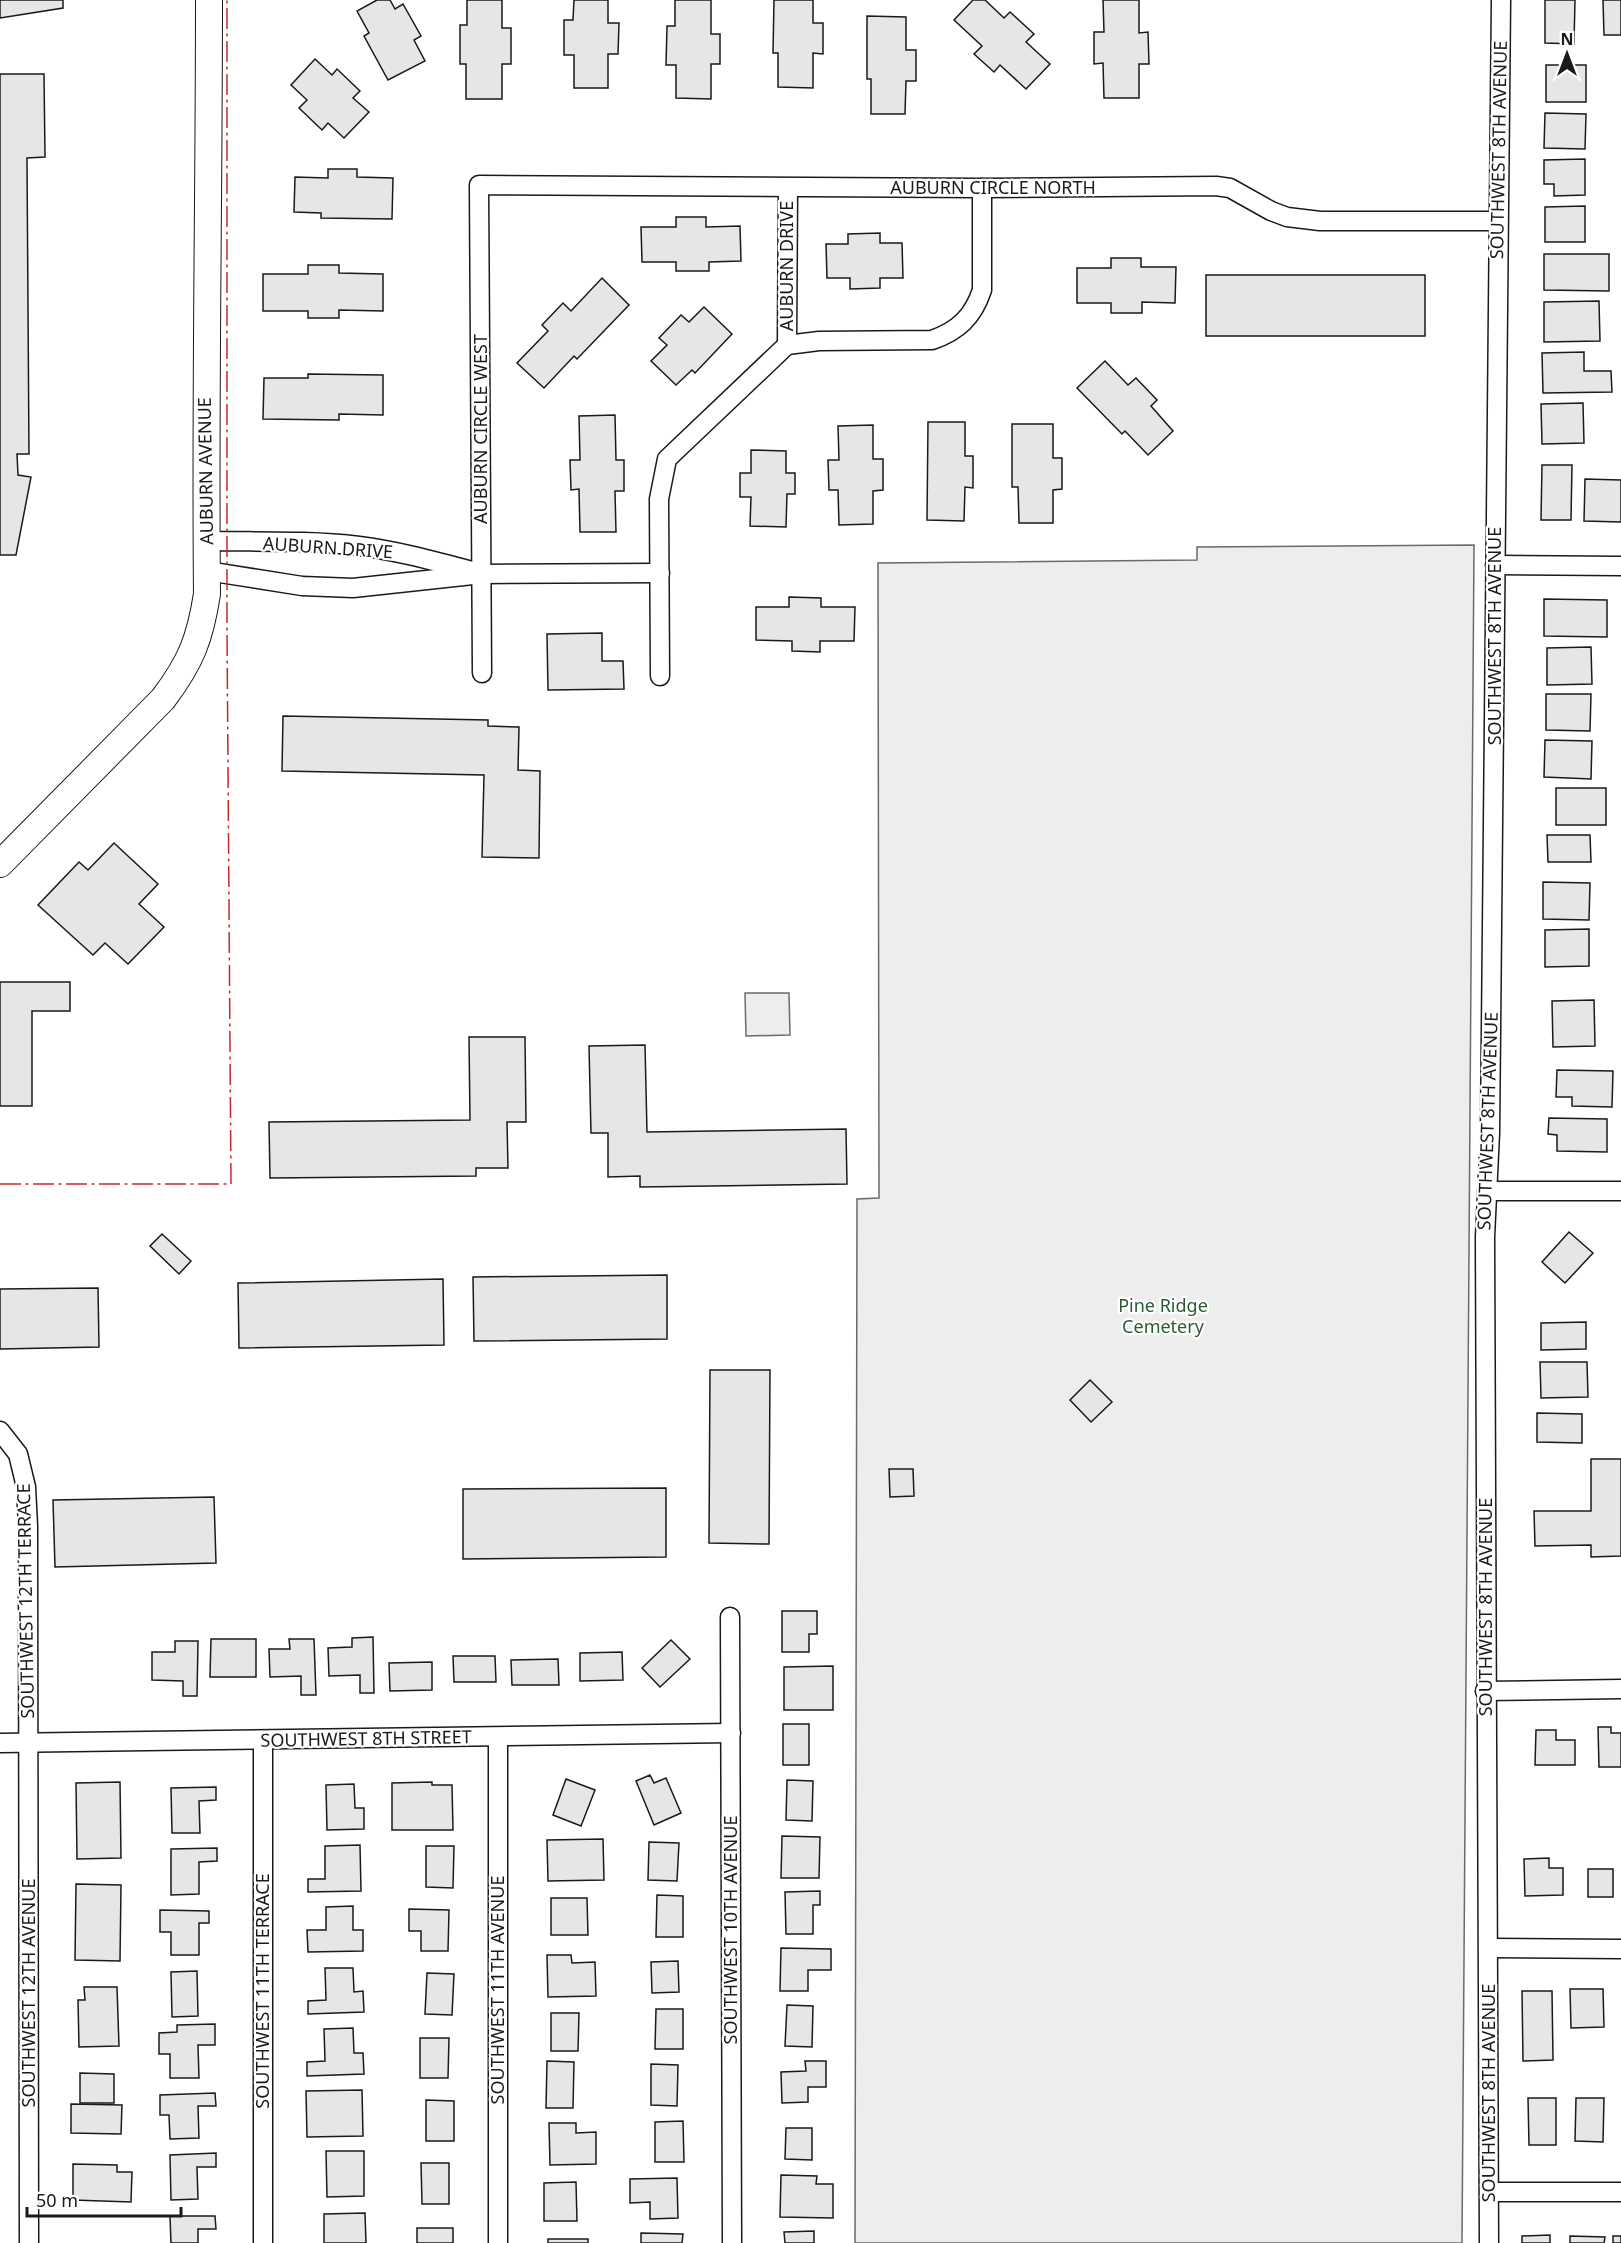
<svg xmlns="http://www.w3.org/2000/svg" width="1621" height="2243" viewBox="0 0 1621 2243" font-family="'Noto Sans',sans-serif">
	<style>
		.built { fill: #ededed; stroke: #6a6a6a; stroke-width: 1.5 }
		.building { fill: #e6e6e6; stroke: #1a1a1a; stroke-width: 1.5 }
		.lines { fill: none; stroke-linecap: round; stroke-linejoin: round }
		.street-casing { stroke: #1a1a1a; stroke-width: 21 }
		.secondary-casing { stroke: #1a1a1a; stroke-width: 28 }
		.street { stroke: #fff; stroke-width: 18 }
		.secondary { stroke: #fff; stroke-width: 26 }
		.power { stroke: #c62828; stroke-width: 1.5; stroke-dasharray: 21 4.5 3 4.5; stroke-linecap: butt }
		.labels { text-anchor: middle; stroke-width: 4.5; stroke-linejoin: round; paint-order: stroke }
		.street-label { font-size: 18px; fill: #1a1a1a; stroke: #fff }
		.park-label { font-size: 18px; fill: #2b5a34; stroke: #fff }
	</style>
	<rect width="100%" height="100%" fill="#fff"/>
	<!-- built -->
	<g class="built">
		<path d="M1474 545 1462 2243H855L857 1199 879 1198 878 563 1197 560V547Z"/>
		<path d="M745 993H789L790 1035 746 1036Z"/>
	</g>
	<!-- building -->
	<g class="building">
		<path d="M0 0H63V8L0 18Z"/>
		<path d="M377 0H390L395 9 403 4 421 36 414 40 425 61 388 80 364 36 369 33 357 11Z"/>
		<path d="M467 0H502V28H511V64H502V99H466V64H460V25H467Z"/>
		<path d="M574 0H608V23H619L618 54H608V88H574V55H564V20H573Z"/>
		<path d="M675 0H711V34H720V64H711V99L676 98V65H666L667 26H675Z"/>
		<path d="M774 0H813V23H823V54L813 53V88L778 87V53H773Z"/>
		<path d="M973 0H985L1004 18 1010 12 1034 34 1026 42 1050 64 1026 89 1000 65 994 72 974 54 982 46 954 20Z"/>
		<path d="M1103 0H1139V33L1148 32 1149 64H1139V98H1104L1103 63 1094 64V32H1104Z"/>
		<path d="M1545 0H1575L1574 44 1545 43Z"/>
		<path d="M1603 0H1621V35H1604Z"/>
		<path d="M867 16 906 17V50H916V81H906L905 114H871V79H867Z"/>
		<path d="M315 59 332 75 337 69 360 91 353 98 369 112 344 138 328 123 322 130 299 108 307 100 291 85Z"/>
		<rect x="1546" y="65" width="40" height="37"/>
		<path d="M0 74H44L45 157 27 158 29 454H17L18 475 31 477 16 555H0Z"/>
		<path d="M1545 113 1586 114 1585 149 1544 148Z"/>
		<path d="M1585 159V195L1554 196V184H1544V160Z"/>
		<path d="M328 169H357V177L393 178 392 219 321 218V213L294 212 295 177 328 178Z"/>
		<path d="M1585 206V242H1545V207Z"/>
		<path d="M676 217H706V227L740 226 741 261 709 262V271H676V262H642L641 227H676Z"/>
		<path d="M880 233V243H902L903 278H880V288L850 289V278H827L826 244H848V234Z"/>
		<path d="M1544 254H1609V291L1544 290Z"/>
		<path d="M1111 258H1141V267H1176L1175 303 1142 302V313H1111V303H1077V268H1111Z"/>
		<path d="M308 265H339V273L383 274V311L339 310V318H308V311H263V274H308Z"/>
		<rect x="1206" y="275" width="219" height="61"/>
		<path d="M602 278 629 305 577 359 574 356 544 388 517 363 548 331 542 325 563 303 571 311Z"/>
		<path d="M1599 301 1600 341 1544 342V302Z"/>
		<path d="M704 307 732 334 695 373 692 370 676 385 651 361 667 345 659 338 681 315 689 322Z"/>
		<path d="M1584 352V371H1611L1612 392 1543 393 1542 353Z"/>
		<path d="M1105 361 1128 385 1136 378 1157 400 1151 406 1173 431 1148 455 1125 431 1122 434 1077 388Z"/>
		<path d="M308 374 383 375V415L339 414V420L263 419 264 378H308Z"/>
		<path d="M1583 403 1584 443 1542 444 1541 404Z"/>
		<path d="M615 415 616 460H624V491H615L616 532H580L579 489 571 490 570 460H580L579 416Z"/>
		<path d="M928 422H965V456H973V488L965 487 964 521 927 520Z"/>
		<path d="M1012 424H1053V458H1062V489L1053 490V523H1019L1018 487H1012Z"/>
		<path d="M873 425V459H883V490L873 491V524L839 525 838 490H829L828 460H839L838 426Z"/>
		<path d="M751 450 786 451V473H795V494H787L786 527 750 526 751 497H740V473H751Z"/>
		<path d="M1542 465H1572L1571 520H1541Z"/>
		<path d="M1585 479 1621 480V522L1584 521Z"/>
		<path d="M789 597 821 598V607H855L854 641H820V652L792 651V641L756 640V607H789Z"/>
		<path d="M1544 599 1607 600V637L1544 636Z"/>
		<path d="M602 633V661H623L624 689 548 690 547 634Z"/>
		<path d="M1591 647 1592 684 1547 685V648Z"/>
		<path d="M1546 694H1591L1590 731 1546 730Z"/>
		<path d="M283 716 488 720V726L519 727 518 770 540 771 539 858 482 857 484 775 282 771Z"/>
		<path d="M1545 740 1592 741 1591 779 1544 777Z"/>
		<rect x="1556" y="788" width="50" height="37"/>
		<path d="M1547 835H1590L1591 862H1548Z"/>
		<path d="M114 843 158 884 139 904 164 927 128 964 105 943 93 955 38 905 79 862 88 870Z"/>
		<path d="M1543 882 1590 883 1589 920 1543 919Z"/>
		<path d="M1589 929V966L1545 967V930Z"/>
		<path d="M0 982H70V1011H32V1106H0Z"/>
		<path d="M1594 1000 1595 1046 1553 1047 1552 1001Z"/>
		<path d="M469 1037H525L526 1122H507L508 1168H476V1176L270 1178 269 1122 470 1120Z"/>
		<path d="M645 1045 647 1132 846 1129 847 1184 640 1187V1176L608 1177V1133H591L589 1046Z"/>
		<path d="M1557 1070 1613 1071 1612 1107 1572 1106V1097H1556Z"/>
		<path d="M1549 1118 1607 1119V1152L1557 1151V1135L1548 1134Z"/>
		<path d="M1569 1232 1593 1253 1565 1283 1542 1262Z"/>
		<path d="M162 1234 191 1261 179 1274 150 1246Z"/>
		<path d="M667 1275V1339L474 1341 473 1277Z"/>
		<path d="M443 1279 444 1345 239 1348 238 1283Z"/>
		<path d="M98 1288 99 1347 0 1349V1289Z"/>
		<path d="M1586 1322V1349L1541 1350V1323Z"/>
		<path d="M1540 1362H1587L1588 1397 1541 1398Z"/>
		<path d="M710 1370H770L769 1544 709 1543Z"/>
		<path d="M1090 1380 1112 1402 1091 1422 1070 1400Z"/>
		<path d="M1537 1413 1582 1414V1443L1537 1442Z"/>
		<path d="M1591 1459H1621V1556L1591 1557V1545L1535 1546 1534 1511H1591Z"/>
		<path d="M889 1469H913L914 1496 890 1497Z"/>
		<path d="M666 1488V1557L463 1559V1489Z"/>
		<path d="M214 1497 216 1563 55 1567 53 1500Z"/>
		<path d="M782 1611H817V1634H809V1652H782Z"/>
		<path d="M373 1637 374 1693H360V1675L329 1676 328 1648 352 1647V1638Z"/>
		<path d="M211 1639H256V1677H210Z"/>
		<path d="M289 1639H314L316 1695H301V1676L270 1677 269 1649H290Z"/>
		<path d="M671 1640 690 1659 660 1687 642 1668Z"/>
		<path d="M175 1641H198L197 1696H183V1681L152 1680V1652H175Z"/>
		<path d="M622 1652 623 1680 580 1681V1653Z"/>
		<path d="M453 1656H495L496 1682H454Z"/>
		<path d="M558 1659 559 1685H512L511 1660Z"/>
		<path d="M432 1662V1690L390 1691 389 1663Z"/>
		<path d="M833 1666V1710H784V1667Z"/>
		<rect x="783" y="1724" width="26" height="41"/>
		<path d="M1598 1727H1611V1733H1621V1767H1599Z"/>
		<path d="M1536 1730H1556V1740H1575V1765H1535Z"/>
		<path d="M650 1775 654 1783 666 1778 681 1813 654 1825 636 1781Z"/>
		<path d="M566 1779 595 1790 581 1826 553 1815Z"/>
		<path d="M787 1780 813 1781 812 1821 786 1820Z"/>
		<path d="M120 1782 121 1858 77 1859 76 1783Z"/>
		<path d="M432 1782V1785H452L453 1830H392V1783Z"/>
		<path d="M354 1784 355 1808H364V1829L327 1830 326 1785Z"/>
		<path d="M216 1787V1800L199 1801 200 1833H172L171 1788Z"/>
		<path d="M782 1836 820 1837 819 1878H781Z"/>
		<path d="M603 1839 604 1880 548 1881 547 1840Z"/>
		<path d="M649 1842 679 1843 677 1881 648 1880Z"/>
		<path d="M360 1845 361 1891 308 1892V1879H325V1846Z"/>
		<path d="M426 1846H454L453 1888 426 1887Z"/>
		<path d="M217 1848V1861L199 1862V1894L171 1895V1849Z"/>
		<path d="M1549 1858V1868H1563V1895L1525 1896 1524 1859Z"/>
		<rect x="1588" y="1869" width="25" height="28"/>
		<path d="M76 1884 121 1885 120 1961 75 1960Z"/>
		<path d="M820 1891V1905H813V1934H786L785 1892Z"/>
		<path d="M657 1895 683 1896V1937H656Z"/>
		<path d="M551 1898H587L588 1935H551Z"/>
		<path d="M353 1906V1930H363V1951L308 1952 307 1930H326V1907Z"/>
		<path d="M409 1909 449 1910 448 1951H421V1931H409Z"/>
		<path d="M160 1910 209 1911V1923H199V1955H171V1932H160Z"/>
		<path d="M781 1948 831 1949V1970H808V1991H780Z"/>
		<path d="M547 1955H571L572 1963 595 1962 596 1996 548 1997Z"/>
		<path d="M678 1961 679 1992 652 1993 651 1962Z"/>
		<path d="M325 1968H353L354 1992 363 1991 364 2012 308 2014V2001L326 2000Z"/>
		<path d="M197 1971 198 2016 172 2017 171 1972Z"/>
		<path d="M427 1973 454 1974 452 2015 425 2014Z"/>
		<path d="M84 1987H117L119 2046 79 2047 78 2000H85Z"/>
		<path d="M1570 1989H1603L1604 2027 1571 2028Z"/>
		<path d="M1522 1991H1552L1553 2060 1523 2061Z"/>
		<path d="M787 2005 813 2006 812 2047 785 2046Z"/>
		<path d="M656 2009H683V2049H655Z"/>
		<path d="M551 2013H579L578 2051H551Z"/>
		<path d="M215 2024V2045H198L199 2078H170V2054H159V2033L177 2032V2025Z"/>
		<path d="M353 2028 354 2053H363L364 2074 307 2076V2062L325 2061 324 2029Z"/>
		<path d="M420 2038H449L448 2078H420Z"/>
		<path d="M547 2061 574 2062 573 2108H546Z"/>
		<path d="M805 2061H826V2087H808V2102L782 2103 781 2072 806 2071Z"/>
		<path d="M651 2064 678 2065 677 2106 651 2105Z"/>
		<path d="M80 2073 114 2074V2103H80Z"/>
		<path d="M362 2090 363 2136 307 2137 306 2091Z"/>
		<path d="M215 2093 216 2106H198L199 2138 170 2139 169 2115H160V2095Z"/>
		<path d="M1528 2098H1556V2145H1529Z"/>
		<path d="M1576 2098H1604L1603 2142 1575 2141Z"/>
		<path d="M426 2100 454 2101V2141H426Z"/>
		<path d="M71 2104 122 2105 121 2134 71 2133Z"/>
		<path d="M683 2121 684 2162H655V2122Z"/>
		<path d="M549 2123H576V2133L596 2132V2164L550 2165Z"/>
		<path d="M786 2128H812V2160L785 2159Z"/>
		<path d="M326 2151H364V2196L327 2197Z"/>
		<path d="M216 2153V2167H197L198 2199 171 2200 170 2155Z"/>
		<path d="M421 2163H449V2204H422Z"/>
		<path d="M73 2164 117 2165V2172H132L131 2202 73 2200Z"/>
		<path d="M781 2175 817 2176 816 2184H833V2218L780 2217Z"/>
		<path d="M677 2178 678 2218 650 2219V2202L630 2203V2179Z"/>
		<path d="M576 2182 577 2221H544V2183Z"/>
		<path d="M365 2213 366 2243H324V2214Z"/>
		<path d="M170 2216H215L216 2229H198V2243H171Z"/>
		<rect x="417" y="2228" width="36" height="15"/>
		<path d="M814 2231V2243H785L784 2232Z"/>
		<path d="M641 2233 683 2234 682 2243H641Z"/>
		<path d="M1550 2235V2243H1522V2236Z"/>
		<path d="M1570 2236 1605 2237 1604 2243H1570Z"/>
		<rect x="1613" y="2236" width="8" height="7"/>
		<rect x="548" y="2239" width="40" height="4"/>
	</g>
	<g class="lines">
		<defs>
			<g id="street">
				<path d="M787 345 788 188"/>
				<path d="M207 541C258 542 309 540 359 546 398 551 434 561 472 571"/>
				<path d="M1495 565 1621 566"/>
				<path d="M207 571 302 586 353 588 482 574 660 573"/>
				<path d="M482 673 479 185 982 188 1216 186 1230 188 1271 211 1287 217 1320 221H1498"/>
				<path d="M660 676 659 499 667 459 787 345 819 341 932 340C958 331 973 317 982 290V188"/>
				<path d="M1488 1191H1621"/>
				<path d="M0 1431 18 1454 26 1487 28 1526 29 2243"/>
				<path d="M730 1617 732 2243"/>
				<path d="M1485 1691 1621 1689"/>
				<path d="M0 1743 731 1733"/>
				<path d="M1489 1948 1621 1949"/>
				<path d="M1490 2192H1621"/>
				<path d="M263 2243V1740"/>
				<path d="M498 2243V1737"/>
				<path d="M1489 2243 1485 1237 1490 1133 1501 0"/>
			</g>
			<path id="secondary" d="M0 864 163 699C191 662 200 639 207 594 205 396 209 198 209 0"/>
		</defs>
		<!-- street casing -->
		<use href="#street" class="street-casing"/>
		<!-- secondary casing -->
		<use href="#secondary" class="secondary-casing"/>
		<!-- street -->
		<use href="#street" class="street"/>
		<!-- secondary -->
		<use href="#secondary" class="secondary"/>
		<!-- power -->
		<path class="power" d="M0 1184H231L227 628V0"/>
	</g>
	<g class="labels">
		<!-- street labels -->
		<g class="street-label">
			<text transform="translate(1499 150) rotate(-89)" y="6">SOUTHWEST 8TH AVENUE</text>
			<text x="993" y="194">AUBURN CIRCLE NORTH</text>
			<text transform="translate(787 266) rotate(-90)" y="6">AUBURN DRIVE</text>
			<text transform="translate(481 429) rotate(-90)" y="6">AUBURN CIRCLE WEST</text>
			<text transform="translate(206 471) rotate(-91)" y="6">AUBURN AVENUE</text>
			<text transform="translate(328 548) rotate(4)" y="6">AUBURN DRIVE</text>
			<text transform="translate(1495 636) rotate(-90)" y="6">SOUTHWEST 8TH AVENUE</text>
			<text transform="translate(1488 1121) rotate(-88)" y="6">SOUTHWEST 8TH AVENUE</text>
			<text transform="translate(26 1601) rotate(-91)" y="6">SOUTHWEST 12TH TERRACE</text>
			<text transform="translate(1486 1607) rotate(-90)" y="6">SOUTHWEST 8TH AVENUE</text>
			<text transform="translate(366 1739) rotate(-1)" y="6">SOUTHWEST 8TH STREET</text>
			<text transform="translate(731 1930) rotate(-90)" y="6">SOUTHWEST 10TH AVENUE</text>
			<text transform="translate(498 1990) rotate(-90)" y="6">SOUTHWEST 11TH AVENUE</text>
			<text transform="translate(263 1991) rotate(-90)" y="6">SOUTHWEST 11TH TERRACE</text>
			<text transform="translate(29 1993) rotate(-90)" y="6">SOUTHWEST 12TH AVENUE</text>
			<text transform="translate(1489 2093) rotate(-90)" y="6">SOUTHWEST 8TH AVENUE</text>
		</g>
		<!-- park labels -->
		<g class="park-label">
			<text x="1163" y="1312">Pine Ridge<tspan x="1163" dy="21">Cemetery</tspan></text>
		</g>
	</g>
	<!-- north arrow -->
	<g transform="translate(1567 54)" stroke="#ffffff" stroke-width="4.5" paint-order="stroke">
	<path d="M0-4.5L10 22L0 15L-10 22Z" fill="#1a1a1a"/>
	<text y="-9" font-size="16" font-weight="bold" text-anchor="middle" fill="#1a1a1a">N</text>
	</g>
	<!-- scale -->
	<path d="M27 2207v9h154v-9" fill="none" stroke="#1a1a1a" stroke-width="3"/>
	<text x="36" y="2207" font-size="18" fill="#1a1a1a" stroke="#ffffff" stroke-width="4.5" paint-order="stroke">50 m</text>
</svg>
